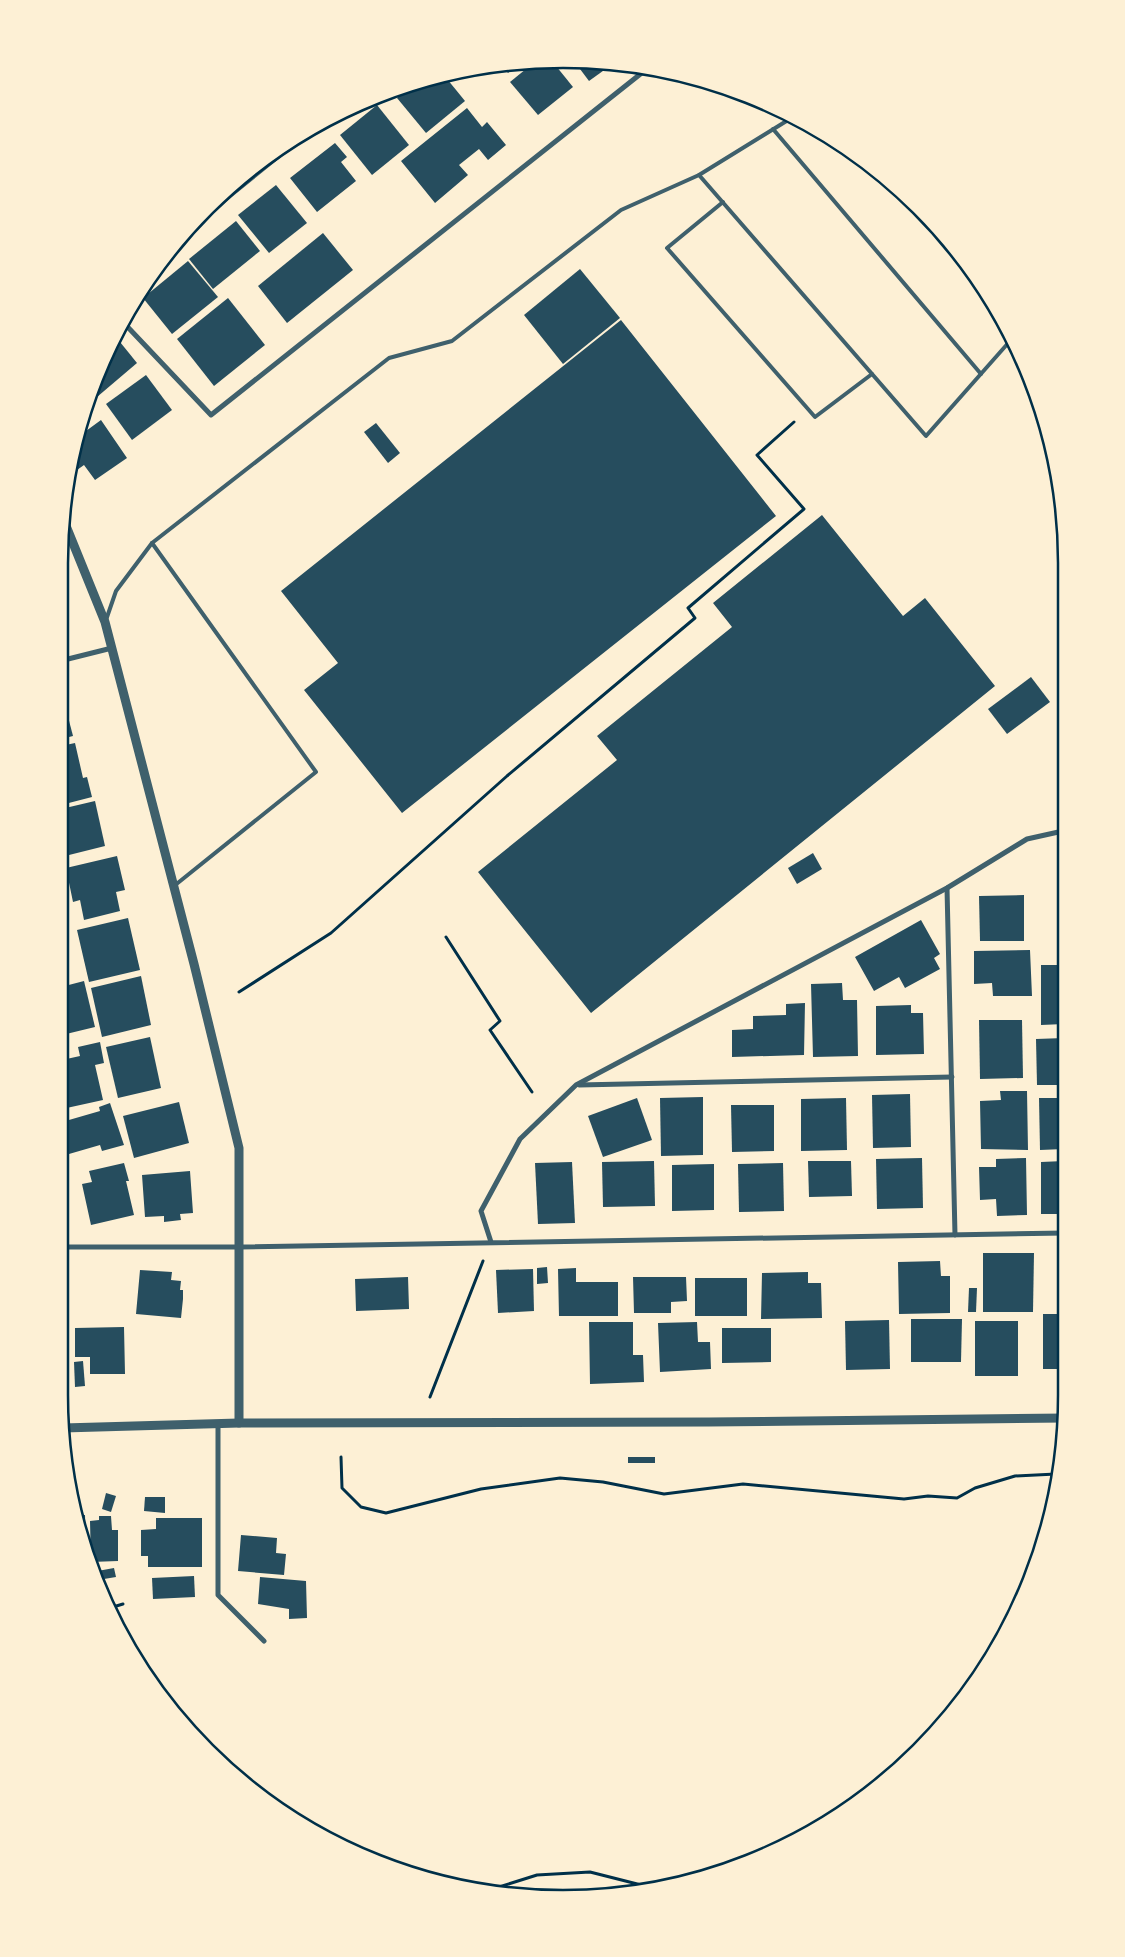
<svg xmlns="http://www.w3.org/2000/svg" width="1125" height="1957" viewBox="0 0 1125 1957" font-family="'IBM Plex Serif',serif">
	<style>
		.building { fill: #264d5e }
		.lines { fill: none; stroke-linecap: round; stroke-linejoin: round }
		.path { stroke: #003049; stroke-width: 3 }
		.service { stroke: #3f606c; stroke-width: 4 }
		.minor { stroke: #3f606c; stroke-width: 5 }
		.tertiary { stroke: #3f606c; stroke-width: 9 }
		.rim { fill: none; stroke: #003049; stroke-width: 2.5 }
	</style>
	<rect width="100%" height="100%" fill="#fdf0d5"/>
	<!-- building -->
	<g class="building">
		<path d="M537 60 552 61 573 87 538 115 510 82Z"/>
		<path d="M524 61 508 73 501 65Z"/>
		<path d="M574 61 606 62 614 63 589 81Z"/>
		<path d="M443 74 465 101 426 133 397 98 417 81Z"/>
		<path d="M377 105 409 145 372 175 340 135Z"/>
		<path d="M467 108 482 127 487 122 506 145 488 160 479 149 459 165 468 175 435 203 401 161Z"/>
		<path d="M335 143 347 157 341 162 356 181 317 212 290 178Z"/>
		<path d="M276 185 307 223 269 253 238 215Z"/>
		<path d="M236 221 260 251 213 289 189 259Z"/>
		<path d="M323 233 353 270 287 323 258 286Z"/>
		<path d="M188 261 218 297 172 334 143 298Z"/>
		<path d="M580 269 620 318 563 364 524 315Z"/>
		<path d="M228 298 265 345 214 386 177 339Z"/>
		<path d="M621 320 776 516 402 813 304 690 338 663 281 591Z"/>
		<path d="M116 337 137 363 97 397 93 392Z"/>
		<path d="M146 375 172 410 132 440 106 404Z"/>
		<path d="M89 400 93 404 85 410Z"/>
		<path d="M101 420 127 458 95 480 84 465 70 475 75 439Z"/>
		<path d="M376 423 400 453 388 463 364 432Z"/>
		<path d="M822 515 903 616 925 598 995 686 591 1013 478 872 617 760 597 736 732 627 713 603Z"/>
		<path d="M1031 677 1050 702 1007 734 988 709Z"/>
		<path d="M60 686 73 736 61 739Z"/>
		<path d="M75 743 83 778 87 777 92 797 61 805V746Z"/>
		<path d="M95 801 105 846 61 857V809Z"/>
		<path d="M813 853 822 869 797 884 788 868Z"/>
		<path d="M117 856 125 890 116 892 120 911 84 920 80 900 73 902 66 868Z"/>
		<path d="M1024 895V941H980L979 896Z"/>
		<path d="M128 918 140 970 89 982 77 930Z"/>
		<path d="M921 920 940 954 934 958 940 969 905 988 899 977 874 991 855 957Z"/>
		<path d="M1030 950 1032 996H993L992 983 974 984V951Z"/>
		<path d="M1041 965H1064V1024L1041 1025Z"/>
		<path d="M61 969 65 984 61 985Z"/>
		<path d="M141 976 151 1025 102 1037 91 988Z"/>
		<path d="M84 981 95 1027 62 1035 61 987Z"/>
		<path d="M842 983 843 1000H857L858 1056 813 1057 811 984Z"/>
		<path d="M805 1003 804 1055 732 1057V1030L753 1029V1016L786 1015V1004Z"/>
		<path d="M911 1005V1013H923L924 1054 876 1055V1006Z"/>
		<path d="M979 1020H1022L1023 1078 980 1079Z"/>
		<path d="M150 1037 161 1088 118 1098 106 1047Z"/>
		<path d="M1064 1038V1085H1037L1036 1039Z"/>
		<path d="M100 1042 104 1063 95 1065 103 1100 62 1109V1060L80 1056 78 1047Z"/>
		<path d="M1000 1091H1027L1028 1150 981 1149 980 1101 1001 1100Z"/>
		<path d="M910 1094 911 1147 873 1148 872 1095Z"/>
		<path d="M703 1097V1155L661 1156 660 1098Z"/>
		<path d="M637 1098 652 1140 603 1157 588 1116Z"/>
		<path d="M846 1098 847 1150 801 1151V1099Z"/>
		<path d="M1039 1098H1064V1149L1040 1150Z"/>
		<path d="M179 1102 189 1143 134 1158 123 1116Z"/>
		<path d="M110 1103 124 1145 102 1151 100 1145 69 1154 62 1129V1122L100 1111 99 1107Z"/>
		<path d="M731 1105H774V1151L732 1152Z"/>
		<path d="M922 1158 923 1208 877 1209 876 1159Z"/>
		<path d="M1026 1158 1027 1215 997 1216 996 1199 980 1200 979 1167H996V1159Z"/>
		<path d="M654 1161 655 1206 603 1207 602 1162Z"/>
		<path d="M808 1161H851L852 1196 809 1197Z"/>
		<path d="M1064 1161V1214H1041V1162Z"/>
		<path d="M572 1162 575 1223 538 1224 535 1163Z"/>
		<path d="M124 1163 129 1181H126L134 1215 91 1225 82 1184 92 1182 89 1171Z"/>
		<path d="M783 1163 784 1211 739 1212 738 1164Z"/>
		<path d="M714 1164V1210L672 1211V1165Z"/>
		<path d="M190 1171 193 1213 180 1214 181 1220 164 1222V1216L145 1217 142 1175Z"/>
		<path d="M983 1253H1034L1033 1312H983Z"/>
		<path d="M940 1261 941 1276H950V1313L899 1314 898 1262Z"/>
		<path d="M547 1267 548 1283 537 1284V1268Z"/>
		<path d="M576 1268V1282H618V1316H559L558 1269Z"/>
		<path d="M533 1269 534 1311 498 1313 496 1270Z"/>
		<path d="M140 1270 172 1272 171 1280 181 1281 180 1290H183V1299L181 1318 136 1314Z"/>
		<path d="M808 1272V1283H821L822 1318 761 1319 762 1273Z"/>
		<path d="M408 1277 409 1309 356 1311 355 1279Z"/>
		<path d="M633 1277H686L687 1301 671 1302V1313H634Z"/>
		<rect x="695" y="1278" width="52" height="38"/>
		<path d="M969 1288H977L976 1312H968Z"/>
		<rect x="1043" y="1314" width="22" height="55"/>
		<path d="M911 1319H962L961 1362H911Z"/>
		<path d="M889 1320 890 1369 846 1370 845 1321Z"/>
		<rect x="975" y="1321" width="43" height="55"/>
		<path d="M589 1322H633V1355H643L644 1382 590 1384Z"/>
		<path d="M697 1322 698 1342H710L711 1369 660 1372 658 1323Z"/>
		<path d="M124 1327 125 1374H90V1357H75V1328Z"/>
		<path d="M722 1328H771V1362L722 1363Z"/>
		<path d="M83 1361 85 1386 75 1387 74 1362Z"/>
		<rect x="628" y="1457" width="27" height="6"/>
		<path d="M106 1493 116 1496 111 1512 102 1509Z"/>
		<path d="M145 1497H165V1513L144 1511Z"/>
		<path d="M76 1515H85L86 1556H85Z"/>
		<path d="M99 1516H111L112 1530H118V1561L91 1562 90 1521 99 1520Z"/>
		<path d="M156 1518H202V1567H148V1556H141V1530L156 1529Z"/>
		<path d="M241 1535 277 1538 276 1553 286 1554 284 1575 238 1571Z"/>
		<path d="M114 1568 116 1577 104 1579 105 1586 98 1588 92 1572Z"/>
		<path d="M194 1576 195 1597 153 1599 152 1578Z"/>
		<path d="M260 1577 306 1581 307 1618 289 1619V1609L258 1604Z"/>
	</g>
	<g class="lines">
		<!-- path -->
		<g class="path">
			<path d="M446 937 500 1021 490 1030 532 1092"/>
			<path d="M239 992 331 933 507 776 695 618 688 608 804 509 757 455 794 422"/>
			<path d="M430 1397 483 1261"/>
			<path d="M341 1457 342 1488 361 1507 386 1513 481 1489 560 1478 603 1482 664 1494 743 1484 904 1499 928 1496 957 1498 975 1488 1015 1476 1056 1474"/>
			<path d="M109 1613 113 1607 123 1604"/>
			<path d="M490 1893 499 1887 537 1875 590 1872 657 1889"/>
		</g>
		<!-- service -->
		<g class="service">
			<path d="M773 129 981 374"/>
			<path d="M699 175 926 436 1010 341"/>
			<path d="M723 202 667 248 815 417 872 374"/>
			<path d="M152 543 316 772 174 886"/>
			<path d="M106 620 116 591 152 543 389 358 452 341 621 210 699 175 793 117"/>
		</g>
		<!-- minor -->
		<g class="minor">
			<path d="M181 235 313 128"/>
			<path d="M122 321 211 415 648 68"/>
			<path d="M60 661 112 648"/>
			<path d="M947 888 955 1235"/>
			<path d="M579 1085 952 1077"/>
			<path d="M491 1242 481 1211 520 1139 576 1085 947 888 1027 839 1063 831"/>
			<path d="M62 1247H240L1065 1233"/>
			<path d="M218 1424V1595L264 1641"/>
		</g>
		<!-- tertiary -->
		<g class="tertiary">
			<path d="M62 516 105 622 194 964 239 1148V1423"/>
			<path d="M63 1428 239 1423 709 1422 1065 1418"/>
		</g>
	</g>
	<!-- crop -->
	<path d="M0 0H1125V1957H0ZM563 68H563A495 495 0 0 1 1058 563V1395A495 495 0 0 1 563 1890H563A495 495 0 0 1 68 1395V563A495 495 0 0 1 563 68Z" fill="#fdf0d5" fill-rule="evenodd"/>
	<path class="rim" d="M563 68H563A495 495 0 0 1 1058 563V1395A495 495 0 0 1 563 1890H563A495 495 0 0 1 68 1395V563A495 495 0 0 1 563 68Z"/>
</svg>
